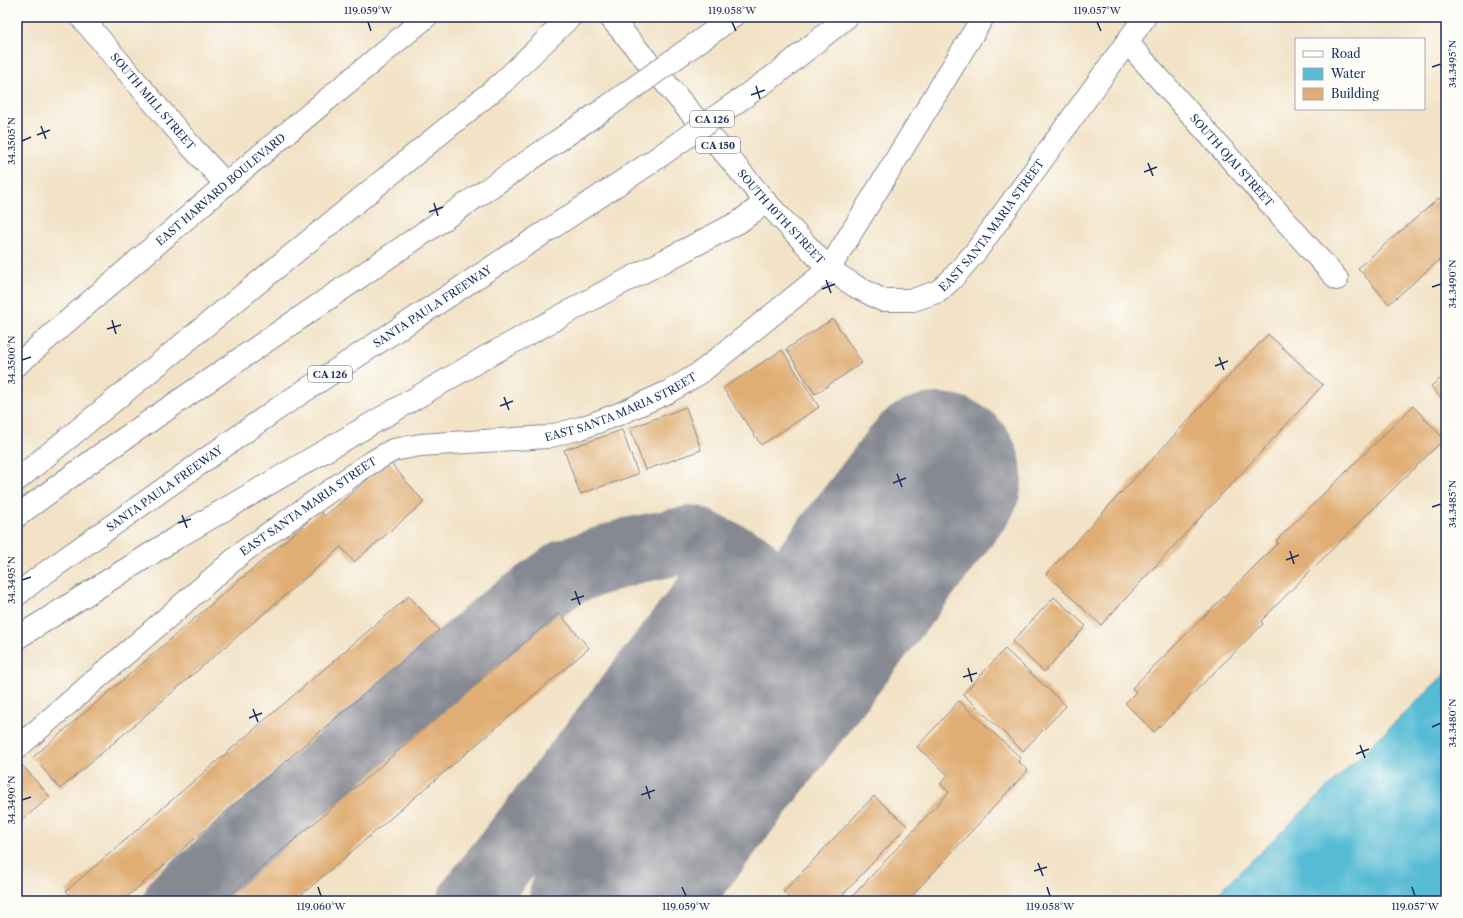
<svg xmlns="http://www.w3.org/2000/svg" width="1463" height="918" viewBox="0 0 1463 918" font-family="'Libre Caslon Text',serif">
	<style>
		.water { fill: #56bbd5; stroke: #38759a }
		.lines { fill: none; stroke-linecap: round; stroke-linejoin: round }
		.taxiway { stroke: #868892; stroke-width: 67 }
		.runway { stroke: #868892; stroke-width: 168 }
		.building { fill: #e0ae74 }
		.minor-casing { stroke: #868892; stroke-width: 24 }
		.major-casing { stroke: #868892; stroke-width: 24 }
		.highway-casing { stroke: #868892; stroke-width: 24 }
		.minor { stroke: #fff; stroke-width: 22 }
		.major { stroke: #fff; stroke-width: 22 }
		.highway { stroke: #fff; stroke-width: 22 }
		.highway-bridge-casing { stroke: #868892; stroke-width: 24; stroke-linecap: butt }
		.highway-bridge { stroke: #fff; stroke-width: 22 }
		.ticks { fill: none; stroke: #1b2f5e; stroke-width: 1.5 }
		.labels { text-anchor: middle; stroke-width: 3; stroke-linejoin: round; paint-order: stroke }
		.shield { fill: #fdfcf7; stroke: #5f6c8c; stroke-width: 1 }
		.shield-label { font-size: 10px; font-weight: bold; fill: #1b2f5e }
		.street-label { font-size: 11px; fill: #1b2f5e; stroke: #fdfcf7 }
		.neatline { fill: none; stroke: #1b2f5e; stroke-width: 1.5 }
		.ticks-label { font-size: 10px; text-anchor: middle; fill: #1b2f5e }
	</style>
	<rect width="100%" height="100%" fill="#fdfcf7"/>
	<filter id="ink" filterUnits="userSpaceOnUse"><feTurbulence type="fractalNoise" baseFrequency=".025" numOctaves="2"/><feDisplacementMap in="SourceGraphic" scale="8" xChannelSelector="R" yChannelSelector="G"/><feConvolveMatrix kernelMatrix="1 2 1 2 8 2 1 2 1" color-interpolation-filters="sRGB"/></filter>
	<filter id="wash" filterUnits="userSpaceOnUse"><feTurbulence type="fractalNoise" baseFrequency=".012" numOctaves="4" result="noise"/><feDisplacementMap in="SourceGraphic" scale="16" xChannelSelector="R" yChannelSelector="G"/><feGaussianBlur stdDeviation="0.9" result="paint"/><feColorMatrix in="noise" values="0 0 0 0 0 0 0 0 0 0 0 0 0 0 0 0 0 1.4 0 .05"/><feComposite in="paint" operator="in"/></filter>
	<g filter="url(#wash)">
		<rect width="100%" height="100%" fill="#f2e2c6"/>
		<!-- water -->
		<path class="water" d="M1446 673V901H1210Z"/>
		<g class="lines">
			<!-- taxiway -->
			<g class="taxiway">
				<path d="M177 901 500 621 567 572 630 551 692 539 745 563 787 604 815 637"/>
				<path d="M471 901 724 574 740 569 753 571"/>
			</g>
			<!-- runway -->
			<path class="runway" d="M613 901 938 477"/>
		</g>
		<g id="blocks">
			<!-- building -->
			<g class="building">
				<path d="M1439 198 1446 207V254L1389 304 1358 268Z"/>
				<path d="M833 319 862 363 815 394 786 349Z"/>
				<path d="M1268 334 1323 385 1101 625 1046 574Z"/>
				<path d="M782 350 819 407 761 445 723 388Z"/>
				<path d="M1446 374V405L1431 386Z"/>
				<path d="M1413 406 1444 439 1308 573 1261 621 1263 624 1154 732 1125 703 1136 692 1132 688 1278 543 1276 541Z"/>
				<path d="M686 407 701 450 645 470 630 428Z"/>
				<path d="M622 430 638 474 580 494 564 450Z"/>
				<path d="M389 461 424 502 354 562 341 547 60 789 33 757 320 511 325 516Z"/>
				<path d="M409 596 439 630 122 901H75L66 891Z"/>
				<path d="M1054 597 1086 626 1044 672 1012 642Z"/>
				<path d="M559 613 589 648 294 901H223Z"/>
				<path d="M1005 649 1066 706 1023 751 963 694Z"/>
				<path d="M959 701 1021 758 1018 761 1028 770 907 901H848L949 792 940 784 948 775 917 747Z"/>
				<path d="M23 766 50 797 17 824V772Z"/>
				<path d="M874 796 907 826 837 901H793L783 892Z"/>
			</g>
		</g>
	</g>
	<g filter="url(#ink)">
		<use href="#blocks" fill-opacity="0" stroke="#868892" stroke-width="1"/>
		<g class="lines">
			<defs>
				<g id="minor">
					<path id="s1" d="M81 17 189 144 226 184"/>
					<path id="s2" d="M1127 42 1337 279"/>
					<path id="s3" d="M17 748 244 551 367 465 393 450 420 445 547 437 581 428 619 414 668 392 700 373 829 269 855 286 882 300H913L939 291 952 279 977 250 1145 17"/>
				</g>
				<g id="major">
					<path id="s4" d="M610 17 766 202 829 269"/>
					<path id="s5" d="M17 365 226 184 426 17"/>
				</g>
				<g id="highway">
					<path d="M718 28 732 17"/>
					<path d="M775 75 847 17"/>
					<path d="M829 269 983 17"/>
					<path d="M17 480 502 83 570 17"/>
					<path d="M17 516 96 458 607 107"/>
					<path id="s6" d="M17 595 38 578 277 409 650 163"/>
					<path d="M17 638 176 538 484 358 614 287 739 222 766 202"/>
				</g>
			</defs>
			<!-- minor casing -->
			<use href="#minor" class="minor-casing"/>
			<!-- major casing -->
			<use href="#major" class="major-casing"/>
			<!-- highway casing -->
			<use href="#highway" class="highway-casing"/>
			<!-- minor -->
			<use href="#minor" class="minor"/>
			<!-- major -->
			<use href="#major" class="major"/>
			<!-- highway -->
			<use href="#highway" class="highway"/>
			<defs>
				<g id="highway-bridge">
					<path d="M607 107 718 28"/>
					<path d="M650 163 775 75"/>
				</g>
			</defs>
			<!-- highway-bridge casing -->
			<use href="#highway-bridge" class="highway-bridge-casing"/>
			<!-- highway-bridge -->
			<use href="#highway-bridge" class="highway-bridge"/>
		</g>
	</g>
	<!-- ticks -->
	<path class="ticks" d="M368 22 371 31M732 22 736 31M1097 22 1101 31M1432 67 1441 64M756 86 760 99M751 95 765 90M41 126 46 139M37 135 50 130M22 141 31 137M1148 163 1153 176M1144 172 1157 167M434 203 438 216M429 212 443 207M826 280 831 293M1432 287 1441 284M822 289 835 284M112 320 116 334M107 329 121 325M1219 357 1224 370M22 360 31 357M1215 366 1228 361M504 397 509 410M500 406 513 401M897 474 902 487M893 483 906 478M1432 507 1441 504M182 515 187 528M178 523 191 519M1290 551 1294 564M1286 560 1299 555M22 580 31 577M575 591 580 605M571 600 584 596M968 668 972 682M963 677 977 673M253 709 258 722M249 718 262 713M1432 727 1441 723M1360 745 1365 758M1356 754 1369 749M646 786 650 799M641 795 655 790M22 800 31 797M1038 863 1043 876M1034 871 1047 867M318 887 321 896M682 887 686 896M1047 887 1050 896M1412 887 1415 896"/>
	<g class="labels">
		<!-- shield labels -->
		<g class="shield">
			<rect x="690" y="111" width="44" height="16" rx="3"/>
			<rect x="696" y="137" width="44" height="16" rx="3"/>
			<rect x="308" y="366" width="44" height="16" rx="3"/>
		</g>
		<g class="shield-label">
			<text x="712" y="123">CA 126</text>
			<text x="718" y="149">CA 150</text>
			<text x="330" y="378">CA 126</text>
		</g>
		<!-- street labels -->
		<g class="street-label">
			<text dy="4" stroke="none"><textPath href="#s1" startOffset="111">SOUTH MILL STREET</textPath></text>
			<text dy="4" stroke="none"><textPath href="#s2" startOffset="158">SOUTH OJAI STREET</textPath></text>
			<text dy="4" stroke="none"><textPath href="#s5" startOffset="269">EAST HARVARD BOULEVARD</textPath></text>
			<text dy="4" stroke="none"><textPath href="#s4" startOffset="263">SOUTH 10TH STREET</textPath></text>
			<text dy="4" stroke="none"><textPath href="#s3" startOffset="1172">EAST SANTA MARIA STREET</textPath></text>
			<text dy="4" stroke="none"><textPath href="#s6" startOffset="506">SANTA PAULA FREEWAY</textPath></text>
			<text dy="4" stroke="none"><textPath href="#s3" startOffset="715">EAST SANTA MARIA STREET</textPath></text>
			<text dy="4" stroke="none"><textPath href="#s6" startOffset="182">SANTA PAULA FREEWAY</textPath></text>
			<text dy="4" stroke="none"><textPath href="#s3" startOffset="379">EAST SANTA MARIA STREET</textPath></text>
		</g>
	</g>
	<!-- margin -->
	<rect width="1463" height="918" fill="none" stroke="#fdfcf7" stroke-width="44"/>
	<!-- legend -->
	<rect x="1295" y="38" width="130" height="72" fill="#fdfcf7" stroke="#a3aaba"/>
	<rect x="1303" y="51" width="20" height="6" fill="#ffffff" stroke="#a3aaba"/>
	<text x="1331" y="58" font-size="12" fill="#1b2f5e">Road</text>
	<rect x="1303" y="68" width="20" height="12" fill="#56bbd5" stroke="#a3aaba"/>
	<text x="1331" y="78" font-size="12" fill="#1b2f5e">Water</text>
	<rect x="1303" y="88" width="20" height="12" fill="#e0ae74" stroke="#a3aaba"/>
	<text x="1331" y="98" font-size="12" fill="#1b2f5e">Building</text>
	<rect x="22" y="22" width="1419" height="874" class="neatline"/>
	<g class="ticks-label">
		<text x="368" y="14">119.059°W</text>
		<text x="732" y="14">119.058°W</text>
		<text x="1097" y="14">119.057°W</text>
		<text transform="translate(1452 64) rotate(-90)" y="4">34.3495°N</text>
		<text transform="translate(11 141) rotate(-90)" y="4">34.3505°N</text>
		<text transform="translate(1452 284) rotate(-90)" y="4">34.3490°N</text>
		<text transform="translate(11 360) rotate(-90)" y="4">34.3500°N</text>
		<text transform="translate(1452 504) rotate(-90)" y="4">34.3485°N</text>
		<text transform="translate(11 580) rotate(-90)" y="4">34.3495°N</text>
		<text transform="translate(1452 723) rotate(-90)" y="4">34.3480°N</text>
		<text transform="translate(11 800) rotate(-90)" y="4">34.3490°N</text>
		<text x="321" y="910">119.060°W</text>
		<text x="686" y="910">119.059°W</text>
		<text x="1050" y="910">119.058°W</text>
		<text x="1415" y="910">119.057°W</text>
	</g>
</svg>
